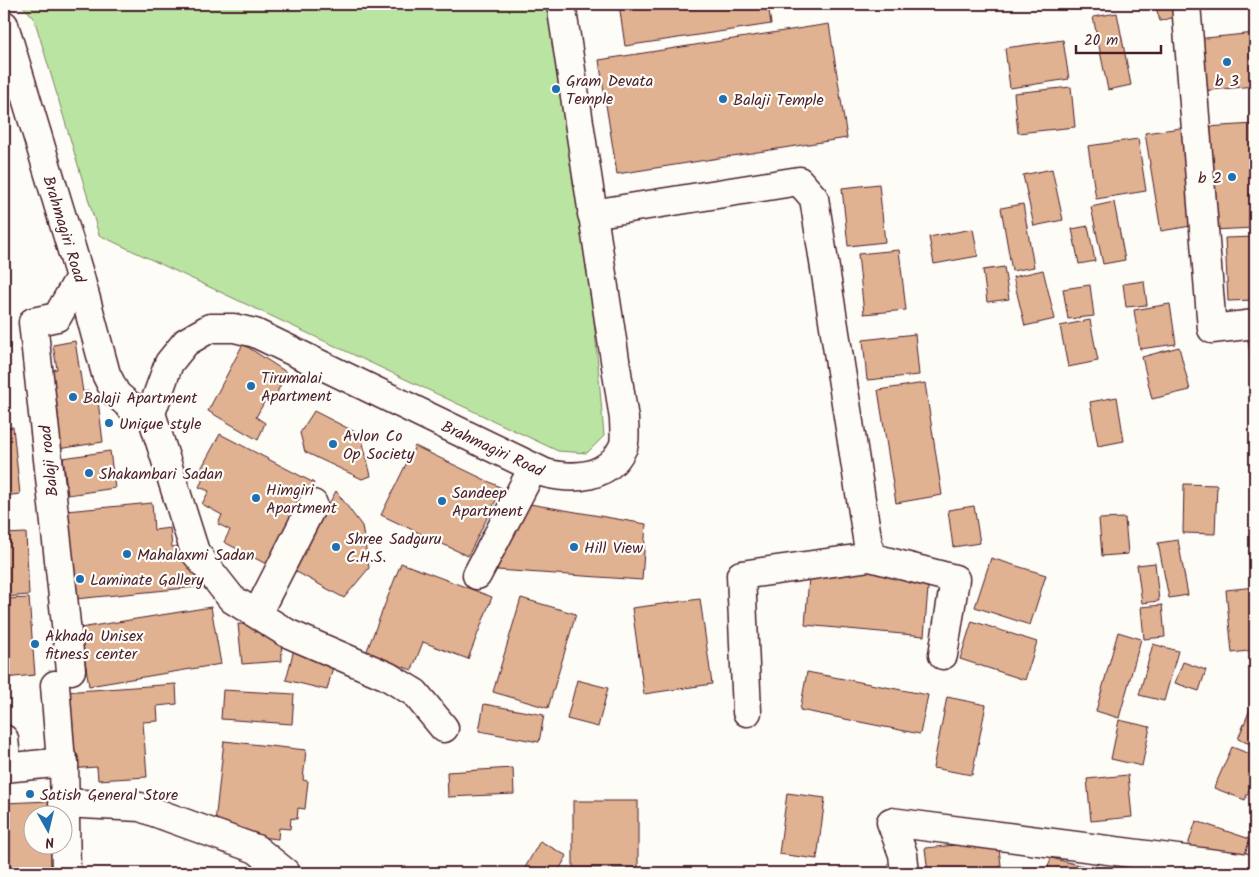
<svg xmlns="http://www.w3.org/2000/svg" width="1259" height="877" viewBox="0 0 1259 877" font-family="Kalam,sans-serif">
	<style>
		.green { fill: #bae4a1; stroke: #828266 }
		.building { fill: #e0b291; stroke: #4a1f2b }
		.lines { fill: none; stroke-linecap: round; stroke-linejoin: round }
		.minor-casing { stroke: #4a1f2b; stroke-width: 31 }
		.minor { stroke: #fdfcf7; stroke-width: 28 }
		.poi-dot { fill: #1f6fb2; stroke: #fdfcf7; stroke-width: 2 }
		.labels { text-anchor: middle; stroke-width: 4.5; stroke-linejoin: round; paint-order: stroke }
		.poi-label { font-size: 16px; fill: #4a1f2b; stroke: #fdfcf7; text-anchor: start }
		.street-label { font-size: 16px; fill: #4a1f2b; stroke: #fdfcf7 }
	</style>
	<rect width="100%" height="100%" fill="#fdfcf7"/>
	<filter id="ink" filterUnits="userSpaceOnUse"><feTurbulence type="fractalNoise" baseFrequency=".02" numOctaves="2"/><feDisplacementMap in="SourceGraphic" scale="10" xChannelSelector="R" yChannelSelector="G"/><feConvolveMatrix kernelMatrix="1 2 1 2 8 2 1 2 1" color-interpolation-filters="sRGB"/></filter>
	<g filter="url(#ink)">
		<!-- green -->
		<path class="green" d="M21 4H557L575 98 604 436 587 453 558 451 99 235 34 18Z"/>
		<!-- building -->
		<g class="building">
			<path d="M619 4H768L771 24 625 46Z"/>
			<path d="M1155 4H1179L1182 15 1160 21Z"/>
			<path d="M1117 13 1131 85 1108 90 1093 17Z"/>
			<path d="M829 24 847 138 617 174 599 60Z"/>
			<path d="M1255 33V86L1201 91 1196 39Z"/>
			<path d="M1063 40 1069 79 1010 88 1005 48Z"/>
			<path d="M1071 87 1075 127 1018 133 1014 93Z"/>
			<path d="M1255 124V228L1211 230 1206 127Z"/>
			<path d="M1181 128 1197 225 1161 231 1145 133Z"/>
			<path d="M1138 139 1146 191 1096 199 1088 146Z"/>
			<path d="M1052 169 1063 220 1034 226 1023 175Z"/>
			<path d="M879 184 885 242 848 246 842 188Z"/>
			<path d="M1114 202 1125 260 1103 264 1091 207Z"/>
			<path d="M1023 204 1034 267 1012 271 1001 208Z"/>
			<path d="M1088 226 1095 261 1079 264 1072 229Z"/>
			<path d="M973 229 978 256 934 264 929 237Z"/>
			<path d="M1255 237V300L1228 301 1225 238Z"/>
			<path d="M899 250 906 310 864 314 858 254Z"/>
			<path d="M1004 267 1009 299 987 302 983 270Z"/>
			<path d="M1043 270 1055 319 1025 326 1013 277Z"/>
			<path d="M1144 281 1147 305 1126 307 1123 284Z"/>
			<path d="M1090 285 1094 316 1068 319 1063 289Z"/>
			<path d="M1170 304 1176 344 1140 349 1134 310Z"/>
			<path d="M1090 320 1098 361 1068 367 1060 326Z"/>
			<path d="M915 334 919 375 867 380 863 340Z"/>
			<path d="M1255 338V381H1253L1248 339Z"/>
			<path d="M75 341 83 392 89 391 91 402 98 401 103 442 58 449 54 421H59L52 370 57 369 53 345Z"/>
			<path d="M243 344 286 372 273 402 266 399 256 417 265 423 258 440 208 411Z"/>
			<path d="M1179 347 1190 390 1152 399 1142 357Z"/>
			<path d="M925 383 942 495 896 503 878 390Z"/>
			<path d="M1117 397 1124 441 1098 446 1090 402Z"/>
			<path d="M314 411 361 435 371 476 362 479 305 452 300 433Z"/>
			<path d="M13 427 20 494 4 496V428Z"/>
			<path d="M220 434 314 483 270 566 224 542 230 530 218 524 222 515 202 504 209 491 199 487 203 479 197 476Z"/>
			<path d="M415 446 502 488 468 556 381 515Z"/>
			<path d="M110 451 115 488 68 495 63 458Z"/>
			<path d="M1184 484 1217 485 1215 534 1183 533Z"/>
			<path d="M336 491 362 526 369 568 344 598 293 570Z"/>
			<path d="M518 502 646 524 642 580 497 570Z"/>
			<path d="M152 503 154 530 170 528 172 547 183 546 185 562 194 561 197 587 75 599 66 511Z"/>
			<path d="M974 506 980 543 953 547 948 510Z"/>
			<path d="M1125 518 1128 554 1102 556 1099 519Z"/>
			<path d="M26 533 29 595 4 597V534Z"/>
			<path d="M1178 540 1188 595 1169 598 1158 543Z"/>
			<path d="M991 558 1046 575 1030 625 975 607Z"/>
			<path d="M401 563 492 597 468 659 423 642 412 670 366 653Z"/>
			<path d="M1155 563 1159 601 1142 603 1137 565Z"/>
			<path d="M810 566 929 577 924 636 805 625Z"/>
			<path d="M1255 587V650L1232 653 1226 590Z"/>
			<path d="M29 598 35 675 4 678V599Z"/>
			<path d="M521 598 576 614 548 708 493 692Z"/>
			<path d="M700 599 712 684 644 694 632 608Z"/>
			<path d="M1162 605 1165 637 1144 639 1141 607Z"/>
			<path d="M211 607 221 664 89 686 80 628Z"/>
			<path d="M972 621 1037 642 1025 680 960 659Z"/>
			<path d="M238 624 255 625V632L275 630 281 636 282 661 242 664Z"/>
			<path d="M1118 632 1141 639 1119 718 1096 711Z"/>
			<path d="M1153 644 1178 651 1164 701 1139 695Z"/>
			<path d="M294 649 335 659 327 690 286 680Z"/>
			<path d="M1183 662 1206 670 1199 691 1175 683Z"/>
			<path d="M807 672 928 695 920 734 800 710Z"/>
			<path d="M577 680 608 688 598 727 567 719Z"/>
			<path d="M176 684 177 704 157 706 158 721 143 722 147 777 98 780 97 767 69 769 64 692Z"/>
			<path d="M223 690 294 694 292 724 221 719Z"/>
			<path d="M947 697 986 705 972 775 933 768Z"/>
			<path d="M1253 702H1255V746L1238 739Z"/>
			<path d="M484 704 544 715 539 742 479 731Z"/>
			<path d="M1119 720 1150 727 1142 766 1111 759Z"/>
			<path d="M224 741 306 750 303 780 308 781 305 809 298 808 297 819 291 818 290 829 279 828 278 839 214 832Z"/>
			<path d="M1232 747 1255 756V775L1245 800 1214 788Z"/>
			<path d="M513 768 514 794 448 797 447 772Z"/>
			<path d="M1128 775 1132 817 1091 821 1087 779Z"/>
			<path d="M787 793 825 798 817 859 779 854Z"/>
			<path d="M50 801V814H32V844H51L52 870 4 872V803Z"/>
			<rect x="573" y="801" width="65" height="67"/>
			<path d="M1196 821 1250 839 1240 869 1186 851Z"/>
			<path d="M540 841 567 856 557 873H522Z"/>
			<path d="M998 841 1002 873H928L925 848Z"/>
			<path d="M1051 858 1087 867 1086 873H1046Z"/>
		</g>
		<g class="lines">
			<defs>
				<g id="minor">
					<path d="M1186 4 1212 329 1255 324"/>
					<path d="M4 25 80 277 106 374 116 394 130 406 151 413"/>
					<path d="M592 214 799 181 814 198 870 557"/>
					<path d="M477 575 533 468"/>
					<path d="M257 614 313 504"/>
					<path d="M71 670 33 322 57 317 80 277"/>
					<path d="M55 685 61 762"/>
					<path d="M747 712 741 575 870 557 955 579 943 655"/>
					<path d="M444 728 415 693 387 676 287 633 232 599 195 552 151 413 169 363 186 342 210 328H234L255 333 545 473C574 480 608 479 623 447 626 440 624 427 624 419L561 4"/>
					<path d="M4 739 7 768"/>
					<path d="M4 768 64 762 66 873"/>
					<path d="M63 803 140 807 256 849 286 873"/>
					<path d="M905 873 903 854 891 822 1255 869"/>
				</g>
			</defs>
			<!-- minor casing -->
			<use href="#minor" class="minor-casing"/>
			<!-- minor -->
			<use href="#minor" class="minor"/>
		</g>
	</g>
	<!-- markers -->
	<g class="poi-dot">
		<circle cx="1227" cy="62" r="5"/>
		<circle cx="556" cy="89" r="5"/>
		<circle cx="723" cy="99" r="5"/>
		<circle cx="1232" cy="177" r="5"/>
		<circle cx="251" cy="386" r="5"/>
		<circle cx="73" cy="397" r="5"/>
		<circle cx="109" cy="423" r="5"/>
		<circle cx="333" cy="444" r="5"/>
		<circle cx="89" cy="473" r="5"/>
		<circle cx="256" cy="498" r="5"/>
		<circle cx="442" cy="501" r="5"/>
		<circle cx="336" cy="547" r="5"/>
		<circle cx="574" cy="547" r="5"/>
		<circle cx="127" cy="554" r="5"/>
		<circle cx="80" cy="579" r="5"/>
		<circle cx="35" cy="644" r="5"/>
		<circle cx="30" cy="794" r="5"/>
	</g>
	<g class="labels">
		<!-- poi labels -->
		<g class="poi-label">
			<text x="566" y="86">Gram Devata<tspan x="566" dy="18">Temple</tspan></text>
			<text x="1227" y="86" text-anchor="middle">b 3</text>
			<text x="733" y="105">Balaji Temple</text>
			<text x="1222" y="183" text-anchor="end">b 2</text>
			<text x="261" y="383">Tirumalai<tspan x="261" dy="18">Apartment</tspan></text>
			<text x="83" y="403">Balaji Apartment</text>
			<text x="119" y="429">Unique style</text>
			<text x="343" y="441">Avlon Co<tspan x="343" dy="18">Op Society</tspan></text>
			<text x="99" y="479">Shakambari Sadan</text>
			<text x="266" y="495">Himgiri<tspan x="266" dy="18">Apartment</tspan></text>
			<text x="452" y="498">Sandeep<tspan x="452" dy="18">Apartment</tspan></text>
			<text x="346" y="544">Shree Sadguru<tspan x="346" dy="18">C.H.S.</tspan></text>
			<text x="584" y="553">Hill View</text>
			<text x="137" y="560">Mahalaxmi Sadan</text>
			<text x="90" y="585">Laminate Gallery</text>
			<text x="45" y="641">Akhada Unisex<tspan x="45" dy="18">fitness center</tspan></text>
			<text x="40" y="800">Satish General Store</text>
		</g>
		<!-- street labels -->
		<g class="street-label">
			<text transform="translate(65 229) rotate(73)" y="6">Brahmagiri Road</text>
			<text transform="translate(493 448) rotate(25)" y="6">Brahmagiri Road</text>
			<text transform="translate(48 461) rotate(-96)" y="6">Balaji road</text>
		</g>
	</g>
	<!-- margin -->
	<rect width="1259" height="877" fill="none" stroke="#fdfcf7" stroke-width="20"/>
	<rect x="10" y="10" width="1239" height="857" fill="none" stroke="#4a1f2b" stroke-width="2" filter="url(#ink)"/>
	<!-- north arrow -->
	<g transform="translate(48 830) rotate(172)"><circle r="24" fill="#fdfcf7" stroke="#b5a4a5"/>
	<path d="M0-4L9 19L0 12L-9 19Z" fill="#1f6fb2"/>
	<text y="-8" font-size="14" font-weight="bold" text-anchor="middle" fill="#4a1f2b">N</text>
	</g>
	<!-- scale -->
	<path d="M1076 45v8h85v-8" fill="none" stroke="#4a1f2b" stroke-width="2.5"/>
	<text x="1084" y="45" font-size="15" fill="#4a1f2b" stroke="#fdfcf7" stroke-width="4" paint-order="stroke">20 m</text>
</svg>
